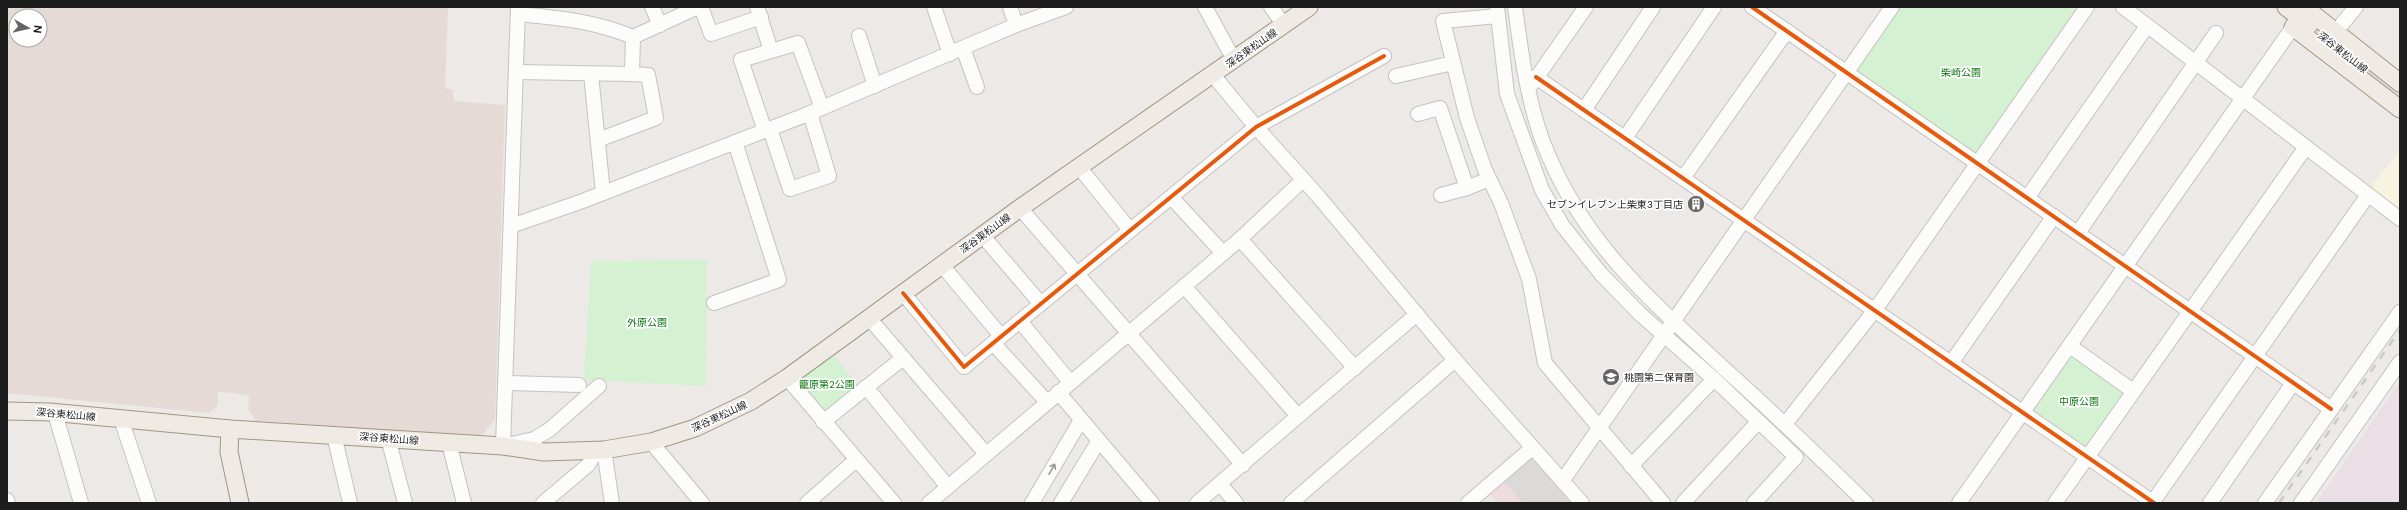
<svg xmlns="http://www.w3.org/2000/svg" width="2407" height="510" viewBox="0 0 2407 510" font-family="'DM Sans','Noto Sans JP',sans-serif">
	<style>
		.commercial { fill: #eedddc }
		.industrial { fill: #e9dfe5 }
		.education { fill: #f6f3e1 }
		.military { fill: #e6dad6; fill-rule: evenodd }
		.park { fill: #d4f1d2 }
		.parking { fill: #dcdad9 }
		.pier { fill: #dcdbda }
		.lines { fill: none; stroke-linecap: round; stroke-linejoin: round }
		.minor-casing { stroke: #c4c3c2; stroke-width: 16 }
		.major-casing { stroke: #a19584; stroke-width: 19 }
		.minor { stroke: #fcfcfb; stroke-width: 14 }
		.major { stroke: #f0eae4; stroke-width: 17 }
		.rail { stroke: #cacac9; stroke-width: 2.5; stroke-dasharray: 8 8; stroke-linecap: butt }
		.cycleway-casing { stroke: #fff; stroke-width: 6 }
		.cycleway { stroke: #e8590c; stroke-width: 4 }
		.oneway { stroke: #989897 }
		.labels { text-anchor: middle; stroke-width: 3.5; stroke-linejoin: round; paint-order: stroke }
		.street-label { font-size: 10px; fill: #1d1d1d; stroke: #fff }
		.park-label { font-size: 10px; fill: #0f7810; stroke: #fff }
		.poi-label { font-size: 10px; fill: #1d1d1d; stroke: #fff; text-anchor: end }
	</style>
	<rect width="100%" height="100%" fill="#ece9e6"/>
	<!-- commercial -->
	<path class="commercial" d="M1529 454 1555 503H1498L1487 490Z"/>
	<!-- industrial -->
	<path class="industrial" d="M2400 382V503H2316Z"/>
	<!-- education -->
	<path class="education" d="M2400 150V213L2368 190Z"/>
	<!-- military -->
	<path class="military" d="M7 7H448L445 88 453 90 454 101 505 105 495 419 481 436 256 421 248 409 249 396 234 393 218 392V405L209 413 7 393ZM16 16H40V40H16Z"/>
	<!-- park -->
	<g class="park">
		<path d="M1893 7H2087L1978 164 1848 73Z"/>
		<path d="M707 260 706 386 584 380 591 261Z"/>
		<path d="M2070 350 2130 392 2087 455 2027 411Z"/>
		<path d="M831 352 859 387 823 416 794 378Z"/>
	</g>
	<!-- parking -->
	<path class="parking" d="M1529 454 1575 503H1523L1501 478Z"/>
	<!-- pier -->
	<path class="pier" d="M2323 15 2400 75V104L2308 33Z"/>
	<g class="lines">
		<defs>
			<g id="minor">
				<path d="M518 7 503 446 534 439 549 430 599 386"/>
				<path d="M652 7 660 25"/>
				<path d="M701 7 711 34 761 17"/>
				<path d="M757 7 771 51"/>
				<path d="M934 7 950 54"/>
				<path d="M1010 7 1016 25"/>
				<path d="M1205 7 1234 60"/>
				<path d="M1271 7 1284 25"/>
				<path d="M1497 7 1507 94 1542 190 1562 225 1601 274 1640 314 1714 379 1796 457 1754 503"/>
				<path d="M1515 7C1521 52 1527 99 1543 142 1582 244 1653 302 1729 373 1776 415 1821 459 1866 503"/>
				<path d="M1752 7 2331 409"/>
				<path d="M2123 7 2400 219"/>
				<path d="M518 14C560 18 594 21 633 37L698 7"/>
				<path d="M1498 16 1443 21 1467 118 1485 170 1501 203 1529 279 1545 363 1663 503"/>
				<path d="M2342 24 2356 7"/>
				<path d="M859 36 875 86"/>
				<path d="M963 48 977 87"/>
				<path d="M516 72 632 74 633 37"/>
				<path d="M591 74 603 193"/>
				<path d="M1213 75 1256 127 1318 196 1455 360 1582 503"/>
				<path d="M1396 76 1453 63"/>
				<path d="M1536 77 2154 503"/>
				<path d="M1532 84 1586 7"/>
				<path d="M1584 110 1653 7"/>
				<path d="M1418 114 1440 108 1467 188 1441 195"/>
				<path d="M770 129 790 189 829 176 810 113"/>
				<path d="M765 131 741 60 798 43 822 108"/>
				<path d="M1625 138 1714 7"/>
				<path d="M598 140 656 118 648 75 632 74"/>
				<path d="M1079 167 1130 230"/>
				<path d="M1683 178 1787 31"/>
				<path d="M1467 188 1489 179"/>
				<path d="M1171 197 1223 253"/>
				<path d="M2027 198 2147 26"/>
				<path d="M1020 208 1243 465"/>
				<path d="M511 226 580 202 803 116 1016 25 1066 7"/>
				<path d="M2078 233 2216 33"/>
				<path d="M982 235 1041 304"/>
				<path d="M1240 239 1355 368"/>
				<path d="M941 264 1001 336"/>
				<path d="M1184 286 1298 416"/>
				<path d="M903 293 964 367 1256 127 1384 56"/>
				<path d="M714 303 779 280 735 142"/>
				<path d="M869 318 986 454"/>
				<path d="M1020 321 1070 382"/>
				<path d="M993 343 1047 402"/>
				<path d="M2070 346 2133 391"/>
				<path d="M1951 363 2054 216"/>
				<path d="M787 378 894 503"/>
				<path d="M505 383 579 385"/>
				<path d="M866 387 948 487"/>
				<path d="M1058 392 1152 503"/>
				<path d="M55 413 81 503"/>
				<path d="M121 419 149 503"/>
				<path d="M823 422 903 358"/>
				<path d="M1785 424 1875 310 2087 7"/>
				<path d="M334 435 350 503"/>
				<path d="M388 438 405 503"/>
				<path d="M651 442 702 503"/>
				<path d="M449 443 464 503"/>
				<path d="M604 450 612 503"/>
				<path d="M1631 466 1714 379"/>
				<path d="M1563 480 1892 7"/>
				<path d="M1220 484 1236 503"/>
				<path d="M7 500 8 503"/>
				<path d="M543 503 588 465 597 450"/>
				<path d="M807 503 856 460"/>
				<path d="M929 503 1240 239 1303 180"/>
				<path d="M1032 503 1081 420"/>
				<path d="M1061 503 1098 442"/>
				<path d="M1197 503 1417 314"/>
				<path d="M1291 503 1455 360"/>
				<path d="M1468 503 1532 448"/>
				<path d="M1683 503 1758 422"/>
				<path d="M1959 503 2293 27"/>
				<path d="M2055 503 2306 147"/>
				<path d="M2152 503 2368 195"/>
				<path d="M2210 503 2293 383"/>
				<path d="M2265 503 2400 312"/>
				<path d="M2301 503 2400 362"/>
			</g>
			<g id="major">
				<path d="M2286 7 2309 25"/>
				<path d="M2304 7 2400 83"/>
				<path d="M2300 18 2293 27 2400 109"/>
				<path d="M7 411 50 412 230 429 503 446 544 452 604 450 651 442 695 428 751 401 787 378 1020 208 1309 7"/>
				<path d="M230 429 229 452 240 503"/>
			</g>
		</defs>
		<!-- minor casing -->
		<use href="#minor" class="minor-casing"/>
		<!-- major casing -->
		<use href="#major" class="major-casing"/>
		<!-- minor -->
		<use href="#minor" class="minor"/>
		<!-- major -->
		<use href="#major" class="major"/>
		<!-- rail -->
		<path class="rail" d="M2279 503 2400 330"/>
		<defs>
			<g id="cycleway">
				<path d="M1752 7 2331 409"/>
				<path d="M1536 77 2154 503"/>
				<path d="M903 293 964 367 1256 127 1384 56"/>
			</g>
		</defs>
		<!-- cycleway casing -->
		<use href="#cycleway" class="cycleway-casing"/>
		<!-- cycleway -->
		<use href="#cycleway" class="cycleway"/>
	</g>
	<!-- one-way arrows -->
	<defs><path id="oneway-shaft" d="M-6 0H5M1.5-3L5.5 0L1.5 3" fill="none" stroke-width="1.6" stroke-linecap="round" stroke-linejoin="round"/></defs>
	<use class="oneway" href="#oneway-shaft" transform="translate(1052 469) rotate(-60)"/>
	<!-- icons -->
	<defs>
		<symbol id="building-disc" viewBox="-11 -11 22 22"><circle r="9.5" fill="#656463" stroke="#fff"/><path d="M-4-6H4V6H1V3H-1V6H-4ZM-2.5-4.3h1.7v1.8h-1.7ZM.8-4.3h1.7v1.8H.8ZM-2.5-1h1.7V.8h-1.7ZM.8-1h1.7V.8H.8Z" fill="#fff"/></symbol>
		<symbol id="school-disc" viewBox="-11 -11 22 22"><circle r="9.5" fill="#656463" stroke="#fff"/><path d="M0-5L7-2L0 1L-7-2ZM-4 1L0 2.5L4 1V4Q0 6-4 4Z" fill="#fff"/></symbol>
	</defs>
	<g fill-rule="evenodd">
		<use href="#building-disc" x="1686" y="194" width="20" height="20"/>
		<use href="#school-disc" x="1601" y="367" width="20" height="20"/>
	</g>
	<g class="labels">
		<!-- street labels -->
		<g class="street-label">
			<text transform="translate(1251 48) rotate(-35)" y="4">深谷東松山線</text>
			<text transform="translate(2343 52) rotate(38)" y="4">深谷東松山線</text>
			<text transform="translate(985 233) rotate(-36)" y="4">深谷東松山線</text>
			<text transform="translate(66 414) rotate(5)" y="4">深谷東松山線</text>
			<text transform="translate(719 416) rotate(-25)" y="4">深谷東松山線</text>
			<text transform="translate(389 438) rotate(4)" y="4">深谷東松山線</text>
		</g>
		<!-- park labels -->
		<g class="park-label">
			<text x="1961" y="76">柴崎公園</text>
			<text x="647" y="326">外原公園</text>
			<text x="827" y="388">籠原第2公園</text>
			<text x="2079" y="405">中原公園</text>
		</g>
		<!-- poi labels -->
		<g class="poi-label">
			<text x="1683" y="208">セブンイレブン上柴東3丁目店</text>
			<text x="1624" y="381" text-anchor="start">桃園第二保育園</text>
		</g>
	</g>
	<!-- border -->
	<rect width="2407" height="510" fill="none" stroke="#1d1d1d" stroke-width="16"/>
	<!-- north arrow -->
	<g transform="translate(28 28) rotate(98)"><circle r="19" fill="#ffffff" stroke="#a5a5a5"/>
	<path d="M0-3L7 15L0 10L-7 15Z" fill="#656463"/>
	<text y="-6" font-size="11" font-weight="bold" text-anchor="middle" fill="#1d1d1d">N</text>
	</g>
</svg>
